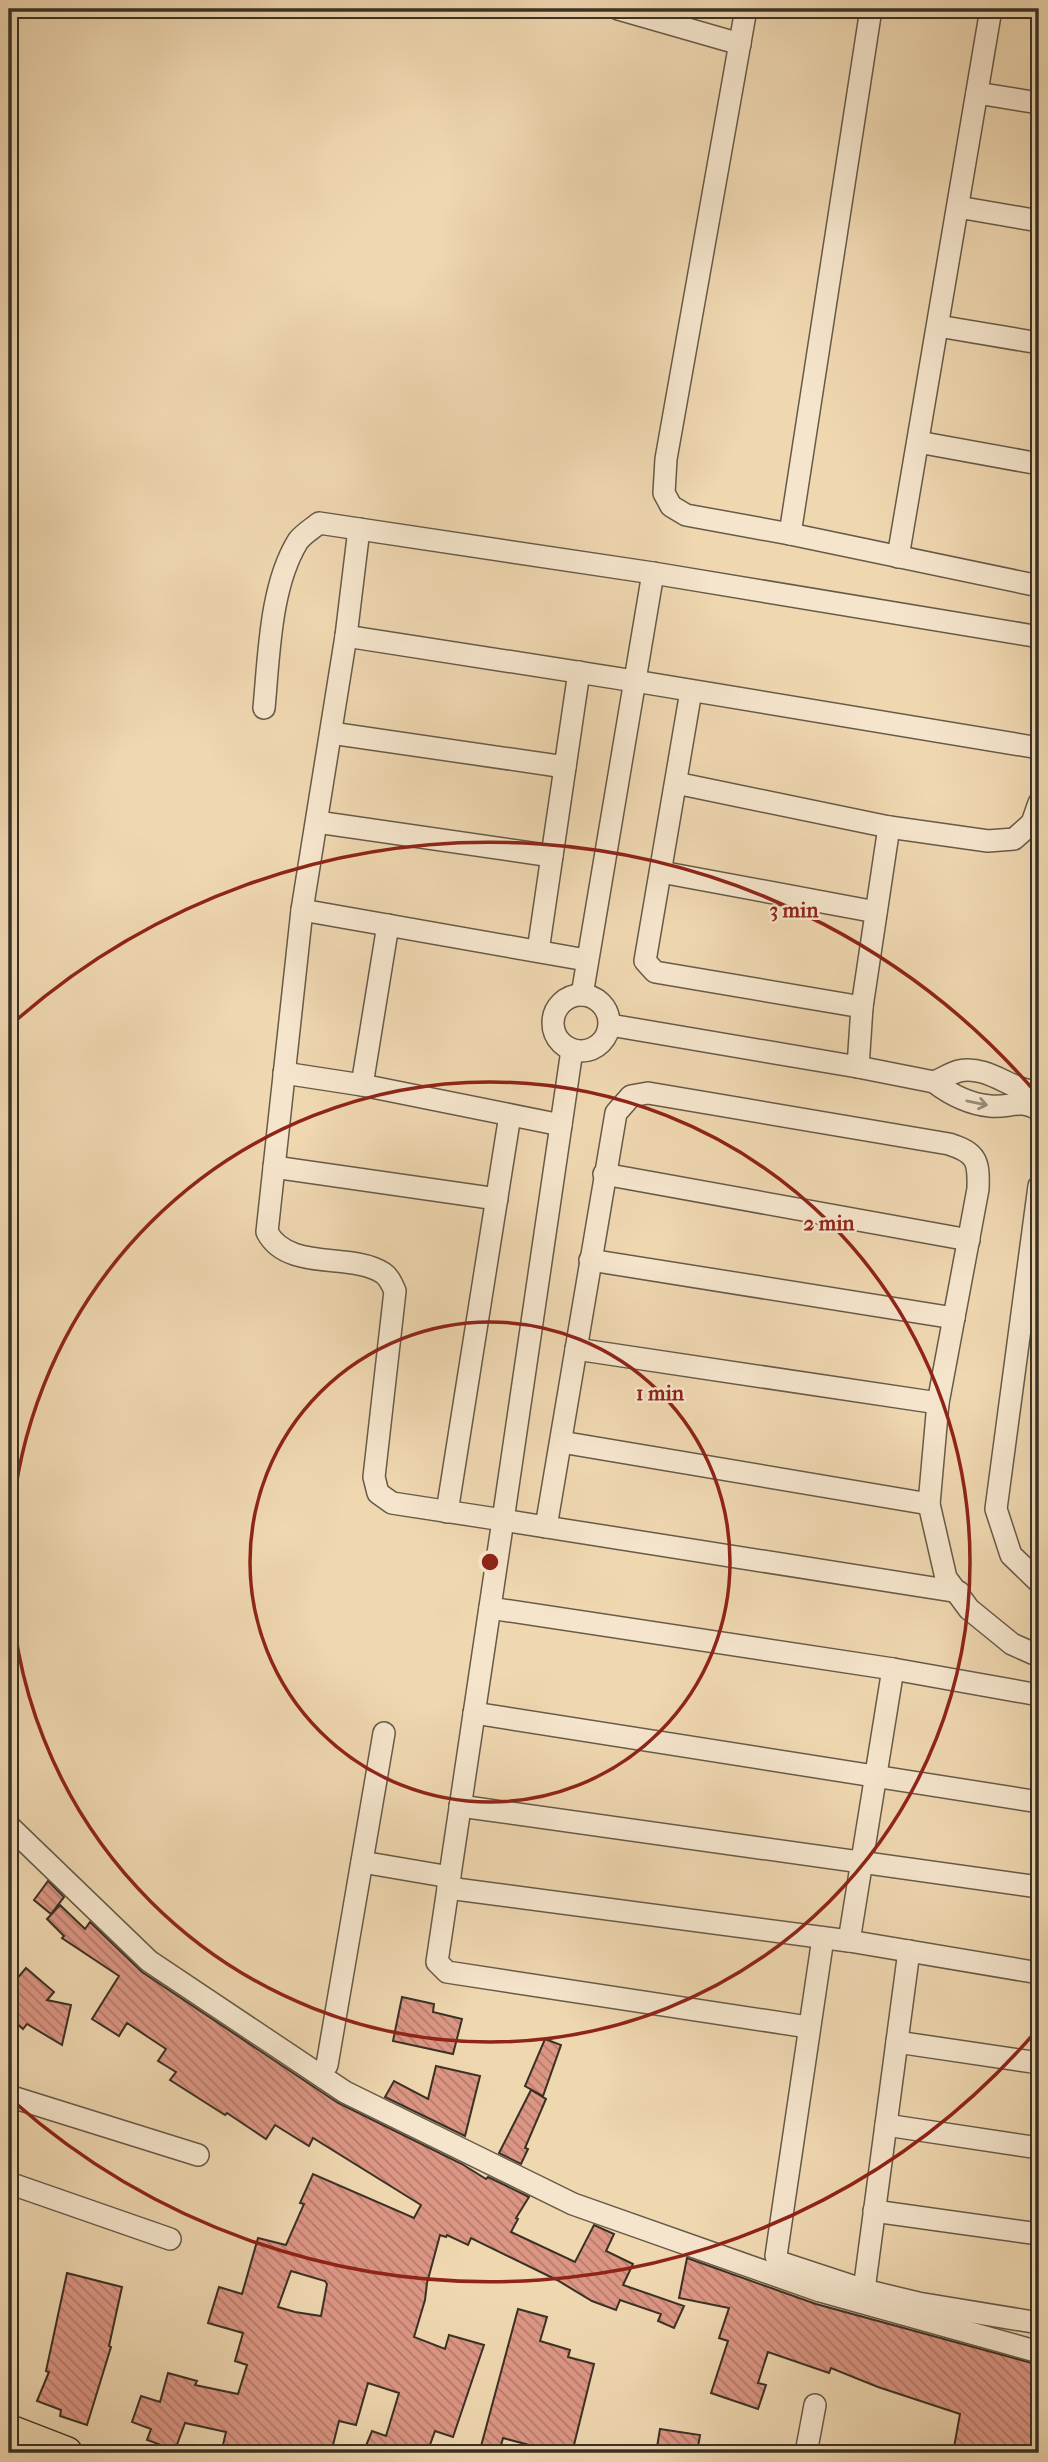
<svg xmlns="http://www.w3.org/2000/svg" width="1048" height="2462" viewBox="0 0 1048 2462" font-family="'IM FELL French Canon',serif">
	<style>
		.building { fill: url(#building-back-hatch); stroke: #3a3125; stroke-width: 2; fill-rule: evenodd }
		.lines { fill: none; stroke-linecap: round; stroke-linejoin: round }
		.minor-casing { stroke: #675a48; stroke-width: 24 }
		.highway-casing { stroke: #3a3125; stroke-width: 35 }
		.minor { stroke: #f5e5cc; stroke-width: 21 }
		.highway { stroke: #efd7b0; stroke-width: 32 }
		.oneway { stroke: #988b78 }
		.ring { fill: none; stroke: #8f2418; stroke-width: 3.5 }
		.centre { fill: #8f2418; stroke: #f5e5cc; stroke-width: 3.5 }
		.ring-label { font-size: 21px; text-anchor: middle; font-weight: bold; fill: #8f2418; stroke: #f5e5cc; stroke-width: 5; stroke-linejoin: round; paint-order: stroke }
	</style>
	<defs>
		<pattern id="building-back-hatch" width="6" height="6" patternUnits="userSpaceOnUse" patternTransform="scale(1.75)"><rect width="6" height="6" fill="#dd9684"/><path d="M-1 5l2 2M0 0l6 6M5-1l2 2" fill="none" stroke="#b47b6c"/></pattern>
	</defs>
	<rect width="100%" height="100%" fill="#efd7b0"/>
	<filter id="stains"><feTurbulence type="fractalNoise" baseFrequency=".00286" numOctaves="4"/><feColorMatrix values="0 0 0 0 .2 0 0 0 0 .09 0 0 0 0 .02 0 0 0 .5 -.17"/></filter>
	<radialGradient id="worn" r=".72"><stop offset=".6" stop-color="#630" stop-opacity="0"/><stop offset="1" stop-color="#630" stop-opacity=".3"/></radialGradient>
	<!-- building -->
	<g class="building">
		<path d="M48 1881 64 1897 51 1914 34 1900Z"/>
		<path d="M60 1905 85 1929 90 1922 142 1972 338 2103 462 2164 486 2179 488 2177 529 2197 516 2218 518 2219 511 2232 575 2262 594 2225 614 2234 606 2251 633 2264 623 2285 684 2306 674 2328 658 2321 661 2314 620 2300 616 2310 592 2301 557 2280 471 2238 468 2245 447 2235 446 2237 440 2235 427 2283 425 2300 414 2337 445 2349 449 2335 484 2345 453 2437 435 2431 427 2453H363L372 2431 386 2436 399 2393 368 2383 356 2425 339 2421 331 2453H237L222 2449 226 2432 185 2423 175 2450 147 2440 151 2429 132 2422 141 2396 160 2402 168 2373 197 2381 195 2385 238 2394 247 2365 235 2361 243 2333 208 2323 219 2287 242 2294 258 2238 286 2245 304 2204 300 2203 313 2174 414 2218 421 2205 313 2138 309 2146 275 2125 266 2139 227 2113 225 2115 170 2080 176 2072 158 2061 166 2049 127 2023 119 2036 92 2019 119 1976 62 1938 64 1936 47 1919ZM291 2271 325 2281 327 2284 321 2316 295 2312 278 2307Z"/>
		<path d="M26 1968 54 1992 47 2000 71 2005 62 2045 27 2024 23 2029 9 2017V1988Z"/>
		<path d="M402 1997 434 2004 433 2012 462 2019 453 2054 393 2041Z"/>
		<path d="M545 2039 561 2045 543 2096 525 2086Z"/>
		<path d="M436 2066 480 2076 465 2136 385 2097 394 2081 428 2099Z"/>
		<path d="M531 2090 546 2099 525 2148 528 2149 521 2164 499 2153Z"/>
		<path d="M687 2258 816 2304 1039 2365V2453H953L960 2414 878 2387 831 2368 829 2373 768 2352 758 2383 766 2385 758 2409 711 2393 728 2341 719 2338 729 2308 679 2298Z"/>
		<path d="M67 2273 122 2287 109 2346 111 2347 87 2425 60 2416 61 2410 37 2401 49 2372 46 2371Z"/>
		<path d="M518 2309 547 2317 540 2341 570 2350 568 2357 594 2364 572 2453H543L544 2449 503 2438 499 2453 480 2450Z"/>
		<path d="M660 2429 700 2435 697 2453H656Z"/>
	</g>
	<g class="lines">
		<defs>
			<g id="minor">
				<path d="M618 9 740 44"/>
				<path d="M746 9 666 459 664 493 671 506 686 515 790 534 1039 586"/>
				<path d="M977 93 1039 103"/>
				<path d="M958 207 1039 221"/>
				<path d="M938 326 1039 343"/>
				<path d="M918 442 1039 464"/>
				<path d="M359 529 346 636 302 910 267 1232C288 1272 352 1252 383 1273 389 1277 392 1284 395 1291L374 1477 378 1493 392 1503 503 1520 437 1962 447 1972 808 2027"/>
				<path d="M790 534 871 9"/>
				<path d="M898 557 991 9"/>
				<path d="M346 636 635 681 1039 748"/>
				<path d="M691 691 645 961 655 972 862 1007 889 827"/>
				<path d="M264 708C269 656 270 586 298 541 303 534 312 529 319 523L653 573 1034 636 1039 640"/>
				<path d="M331 733 565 767"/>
				<path d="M676 783 889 827 988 841 1014 839 1032 823 1039 803"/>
				<path d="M317 822 552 856"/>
				<path d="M661 872 876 912"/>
				<path d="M302 910 586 960"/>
				<path d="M538 951 579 672"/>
				<circle cx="581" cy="1023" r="28"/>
				<path d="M582 995 653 573"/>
				<path d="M610 1025 858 1067 862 1007"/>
				<path d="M572 1050 503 1520 546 1527 616 1113 631 1096 648 1093 949 1144C977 1153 979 1161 978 1189L938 1403 929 1504 946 1578 969 1609 1012 1644 1039 1656"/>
				<path d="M858 1067 934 1082"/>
				<path d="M284 1073 362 1085 561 1125"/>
				<path d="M362 1085 388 925"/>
				<path d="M1039 1090C1017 1096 990 1064 959 1071 951 1073 942 1079 934 1082 951 1095 968 1104 990 1106 1011 1108 1019 1098 1039 1110"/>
				<path d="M274 1167 497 1199"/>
				<path d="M604 1174 969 1240"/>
				<path d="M1039 1186 996 1509 1011 1555 1039 1582"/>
				<path d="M590 1260 954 1318"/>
				<path d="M576 1349 938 1403"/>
				<path d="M561 1442 929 1504"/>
				<path d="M447 1512 510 1115"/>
				<path d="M546 1527 959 1592"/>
				<path d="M490 1608 893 1669 1039 1695"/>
				<path d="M474 1713 1039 1802"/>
				<path d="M460 1806 1039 1887"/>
				<path d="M9 1826 149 1961 345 2092 573 2204 820 2291 1039 2352"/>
				<path d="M362 1862 450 1877"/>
				<path d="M448 1888 849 1941 1039 1973"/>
				<path d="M823 1938 776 2256 779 2262 864 2290 918 2303 1039 2323"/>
				<path d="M849 1941 893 1669"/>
				<path d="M897 2042 1039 2063"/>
				<path d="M327 2065 384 1733"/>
				<path d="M9 2096 198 2155"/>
				<path d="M886 2125 1039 2148"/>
				<path d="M9 2183 170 2239"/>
				<path d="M874 2211 1039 2234"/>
				<path d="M864 2290 909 1951"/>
				<path d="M806 2453 815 2405"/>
			</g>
			<path id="highway" d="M9 2431 66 2453"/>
		</defs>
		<!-- minor casing -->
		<use href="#minor" class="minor-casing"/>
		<!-- highway casing -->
		<use href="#highway" class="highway-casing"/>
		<!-- minor -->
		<use href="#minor" class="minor"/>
		<!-- highway -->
		<use href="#highway" class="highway"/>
	</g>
	<!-- one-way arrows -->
	<defs><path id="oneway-shaft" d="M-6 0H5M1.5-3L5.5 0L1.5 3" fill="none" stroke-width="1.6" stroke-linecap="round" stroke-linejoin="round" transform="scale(1.75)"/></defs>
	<use class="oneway" href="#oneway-shaft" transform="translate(977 1103) rotate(12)"/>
	<!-- distance rings -->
	<g class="ring">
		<circle cx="490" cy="1562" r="240"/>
		<circle cx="490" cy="1562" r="480"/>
		<path d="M1037 2030A720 720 0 0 1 13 2101M13 1023A720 720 0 0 1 1037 1094"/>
	</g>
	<circle cx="490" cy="1562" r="10" class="centre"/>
	<g class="ring-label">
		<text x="794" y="917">3 min</text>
		<text x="829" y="1230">2 min</text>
		<text x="660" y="1400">1 min</text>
	</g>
	<!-- margin -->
	<rect width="1048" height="2462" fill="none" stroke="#efd7b0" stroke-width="35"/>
	<rect x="10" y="10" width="1027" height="2441" fill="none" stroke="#3a3125" stroke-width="3.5"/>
	<rect x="18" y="18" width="1013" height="2427" fill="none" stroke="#3a3125" stroke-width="2"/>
	<rect width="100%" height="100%" filter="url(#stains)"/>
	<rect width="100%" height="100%" fill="url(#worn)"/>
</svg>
